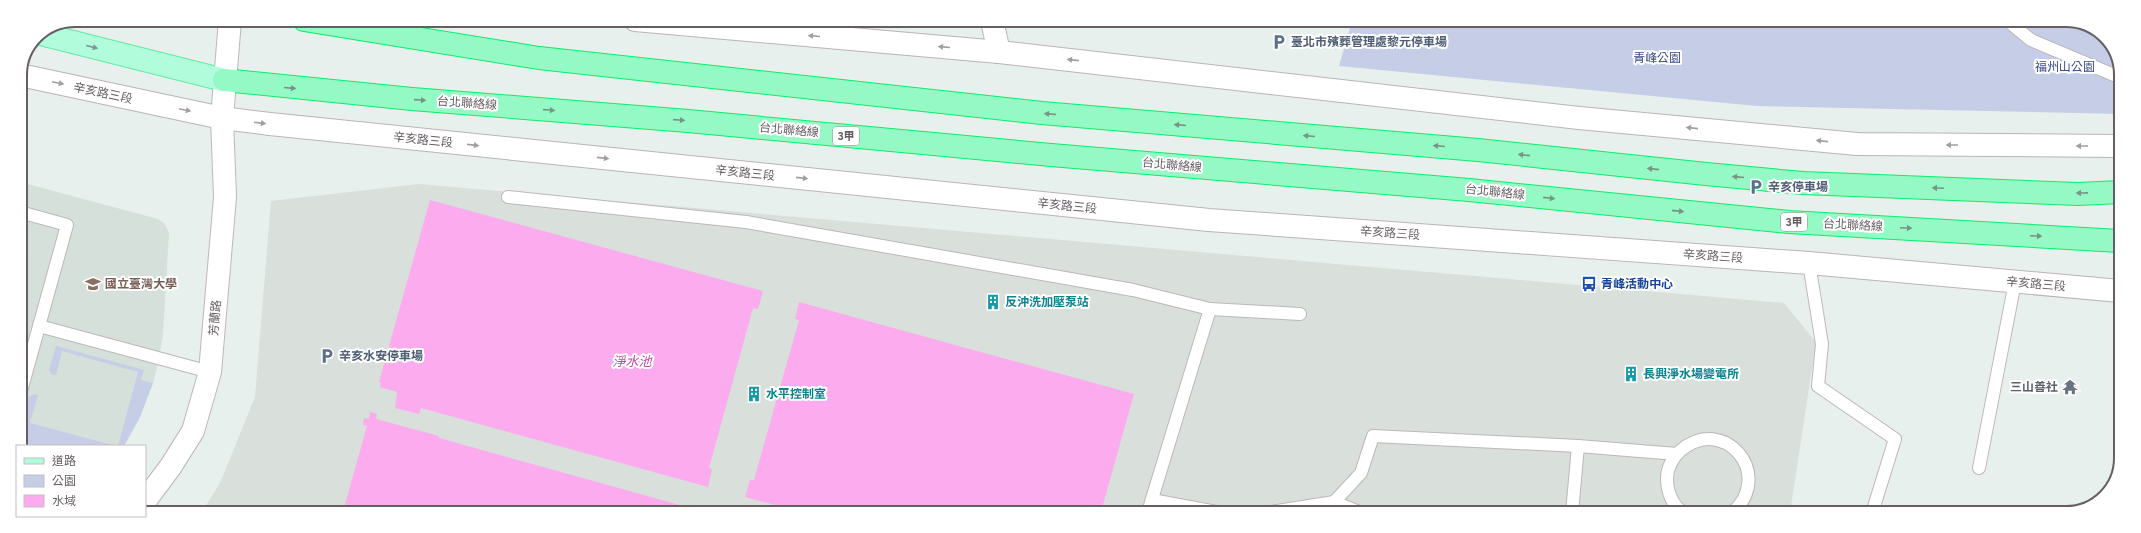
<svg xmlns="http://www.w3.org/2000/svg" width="2141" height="533" viewBox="0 0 2141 533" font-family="Figtree,'Noto Sans TC',sans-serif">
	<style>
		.industrial { fill: #d9dfdb }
		.education { fill: #d5e0db }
		.green { fill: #c5cee6 }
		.water { fill: #fcabee }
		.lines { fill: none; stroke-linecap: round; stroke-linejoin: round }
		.service-casing { stroke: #bdb7ba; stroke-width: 14 }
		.minor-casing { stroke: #bdb7ba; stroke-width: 24 }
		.tertiary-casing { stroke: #bdb7ba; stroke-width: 24 }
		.secondary-casing { stroke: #bbb3b8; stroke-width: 24 }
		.primary-casing { stroke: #63eca1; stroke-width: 24 }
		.motorway-casing { stroke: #09ee69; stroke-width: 24 }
		.service { stroke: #fff; stroke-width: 12 }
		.minor { stroke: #fff; stroke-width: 22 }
		.tertiary { stroke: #fff; stroke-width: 22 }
		.secondary { stroke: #fff; stroke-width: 22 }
		.primary { stroke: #b0fcdb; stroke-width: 22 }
		.motorway { stroke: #95f9c5; stroke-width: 22 }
		.oneway { fill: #a49ea2 }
		.oneway2 { fill: #81958e }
		.oneway3 { fill: #779486 }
		.labels { text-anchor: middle; stroke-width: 4; stroke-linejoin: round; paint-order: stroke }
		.shield { fill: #fff; stroke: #958e92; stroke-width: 1 }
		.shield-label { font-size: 11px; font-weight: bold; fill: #675e64 }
		.service-label { font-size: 12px; font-weight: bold; fill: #4e5e75; stroke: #fff; text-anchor: start }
		.park-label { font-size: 12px; fill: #3b4c89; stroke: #fff }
		.street-label { font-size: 12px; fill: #675e64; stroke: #fff }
		.education-label { font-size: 12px; font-weight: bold; fill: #785e54; stroke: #fff; text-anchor: start }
		.transit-label { font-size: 12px; font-weight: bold; fill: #164399; stroke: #fff; text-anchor: start }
		.culture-label { font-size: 12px; font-weight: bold; fill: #0d838f; stroke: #fff; text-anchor: start }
		.worship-label { font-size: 12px; font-weight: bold; fill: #5b616d; stroke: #fff; text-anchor: end }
		.water-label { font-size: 13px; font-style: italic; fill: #b74a9d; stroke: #fff }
		.rim { fill: none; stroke: #675e64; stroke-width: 2 }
	</style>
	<rect width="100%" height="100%" fill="#e7f0ec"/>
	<!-- industrial -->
	<path class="industrial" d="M419 184 1784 303 1816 342 1790 513 202 512 220 483 255 397 271 201Z"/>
	<!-- education -->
	<path class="education" d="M20 182 158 219 165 224 169 233 163 334 159 358 153 383 140 417 124 446H20Z"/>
	<!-- green -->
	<g class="green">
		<path d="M1352 21H2077L2108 39 2121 71V114L1757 106 1339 66Z"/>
		<path d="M56 346 144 370 141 380 153 383 140 417 124 446H118L138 372 62 351 56 375 51 374 49 370Z"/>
		<path d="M34 394 38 395 30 423 116 446H20V406L27 405 29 397Z"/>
	</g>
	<!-- water -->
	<g class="water">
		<path d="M430 200 763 291 758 309 753 308 709 468 712 469 708 487 421 408 419 414 395 408 397 392 380 387 381 383 379 382Z"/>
		<path d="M799 302 1134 394 1101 512H802L745 497 750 480H754L799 320 795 319Z"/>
		<path d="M370 412 377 414 376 419 439 436V438L705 512H343L367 426 363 425 364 418 369 419Z"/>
	</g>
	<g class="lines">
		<defs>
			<g id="service">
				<path d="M2008 21 2031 40 2121 78"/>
				<path d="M508 197 746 222 1133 290 1210 309 1148 512"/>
				<path d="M20 212 67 225 20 395"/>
				<path d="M1809 263 1822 344 1818 386 1895 439 1872 513"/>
				<path d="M1210 309 1300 314"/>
				<path d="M39 326 210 372"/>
				<path d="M1979 468 2015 282"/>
				<path d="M1152 500 1222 513"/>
				<path d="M1334 502 1361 473 1373 436 1578 446 1677 454"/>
				<path d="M1264 513 1334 502 1362 513"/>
				<path d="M1572 513 1578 446"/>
				<path d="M1684 513C1672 506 1667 491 1667 478 1667 469 1672 458 1680 451 1723 413 1776 474 1732 513"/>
			</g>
			<path id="minor" d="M992 21 999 52"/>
			<path id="tertiary" d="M145 501 171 466 193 431 210 372 225 197 222 118 230 20"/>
			<g id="secondary">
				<path d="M635 20 999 52 1579 118 1857 144 2121 146"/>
				<path d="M20 75 222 118 270 124 1209 220 1809 263 2120 291"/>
			</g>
			<path id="primary" d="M41 34 224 80"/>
			<g id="motorway">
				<path d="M304 20 539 58 1042 113 1478 150 1706 174 1803 183 2078 194 2121 192"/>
				<path d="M224 80 412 99 688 121 1051 155 1469 190 1789 222 2120 241"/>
			</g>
		</defs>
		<!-- service casing -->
		<use href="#service" class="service-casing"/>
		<!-- minor casing -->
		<use href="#minor" class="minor-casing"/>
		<!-- tertiary casing -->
		<use href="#tertiary" class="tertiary-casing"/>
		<!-- secondary casing -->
		<use href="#secondary" class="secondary-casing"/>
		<!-- primary casing -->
		<use href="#primary" class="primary-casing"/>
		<!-- motorway casing -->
		<use href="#motorway" class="motorway-casing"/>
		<!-- service -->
		<use href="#service" class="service"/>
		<!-- minor -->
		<use href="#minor" class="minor"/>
		<!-- tertiary -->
		<use href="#tertiary" class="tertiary"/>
		<!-- secondary -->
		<use href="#secondary" class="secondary"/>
		<!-- primary -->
		<use href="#primary" class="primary"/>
		<!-- motorway -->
		<use href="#motorway" class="motorway"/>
	</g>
	<!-- one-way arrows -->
	<defs><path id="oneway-solid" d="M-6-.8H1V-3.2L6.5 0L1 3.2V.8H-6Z"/></defs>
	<g class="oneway">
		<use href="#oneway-solid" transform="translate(814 36) rotate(-175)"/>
		<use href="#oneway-solid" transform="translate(944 47) rotate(-175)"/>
		<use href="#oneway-solid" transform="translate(1073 60) rotate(-174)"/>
		<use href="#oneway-solid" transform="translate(58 83) rotate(12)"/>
		<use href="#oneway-solid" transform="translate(185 110) rotate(12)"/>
		<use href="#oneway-solid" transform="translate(260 123) rotate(7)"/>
		<use href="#oneway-solid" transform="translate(1692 128) rotate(-174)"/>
		<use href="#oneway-solid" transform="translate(1822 141) rotate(-174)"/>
		<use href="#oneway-solid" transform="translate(473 145) rotate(6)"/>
		<use href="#oneway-solid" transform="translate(1952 145) rotate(-180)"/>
		<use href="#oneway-solid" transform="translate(2082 146) rotate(-180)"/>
		<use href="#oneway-solid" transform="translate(603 158) rotate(6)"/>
		<use href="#oneway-solid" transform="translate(802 178) rotate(6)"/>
	</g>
	<use class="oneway2" href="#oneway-solid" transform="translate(92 47) rotate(14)"/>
	<g class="oneway3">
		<use href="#oneway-solid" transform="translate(290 88) rotate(5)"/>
		<use href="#oneway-solid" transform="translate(420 100) rotate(4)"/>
		<use href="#oneway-solid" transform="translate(549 110) rotate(4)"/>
		<use href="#oneway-solid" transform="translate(1050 114) rotate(-175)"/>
		<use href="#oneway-solid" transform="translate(679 120) rotate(4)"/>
		<use href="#oneway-solid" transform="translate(1180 125) rotate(-175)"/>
		<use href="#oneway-solid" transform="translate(1309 136) rotate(-175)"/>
		<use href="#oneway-solid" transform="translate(1439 146) rotate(-175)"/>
		<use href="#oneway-solid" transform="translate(1524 155) rotate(-174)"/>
		<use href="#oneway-solid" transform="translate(1653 169) rotate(-174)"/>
		<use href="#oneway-solid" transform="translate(1738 177) rotate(-175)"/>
		<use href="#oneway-solid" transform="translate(1938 188) rotate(-178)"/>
		<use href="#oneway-solid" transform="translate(2082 193) rotate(179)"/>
		<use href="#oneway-solid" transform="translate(1549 198) rotate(6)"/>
		<use href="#oneway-solid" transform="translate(1678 211) rotate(6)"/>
		<use href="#oneway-solid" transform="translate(1906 228) rotate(3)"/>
		<use href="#oneway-solid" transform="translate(2036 236) rotate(3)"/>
	</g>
	<!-- icons -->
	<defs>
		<symbol id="parking-bare" viewBox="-9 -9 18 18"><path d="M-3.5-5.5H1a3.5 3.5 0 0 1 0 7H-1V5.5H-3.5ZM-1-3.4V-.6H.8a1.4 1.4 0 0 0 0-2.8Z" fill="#5c6f8a" stroke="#fff" stroke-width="2.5" paint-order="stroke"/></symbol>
		<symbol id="university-bare" viewBox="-9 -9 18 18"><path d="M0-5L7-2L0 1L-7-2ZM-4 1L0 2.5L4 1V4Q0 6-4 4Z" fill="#8d6e63" stroke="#fff" stroke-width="2.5" paint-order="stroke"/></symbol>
		<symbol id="bus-bare" viewBox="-9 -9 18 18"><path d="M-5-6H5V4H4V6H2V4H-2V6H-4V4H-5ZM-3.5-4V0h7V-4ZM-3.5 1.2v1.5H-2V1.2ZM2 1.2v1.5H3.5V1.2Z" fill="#1a4fb4" stroke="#fff" stroke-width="2.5" paint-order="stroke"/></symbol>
		<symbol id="building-bare" viewBox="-9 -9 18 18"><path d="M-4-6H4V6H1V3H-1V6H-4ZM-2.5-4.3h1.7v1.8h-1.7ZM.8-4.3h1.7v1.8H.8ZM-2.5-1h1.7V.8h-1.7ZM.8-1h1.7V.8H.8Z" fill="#0f9aa8" stroke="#fff" stroke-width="2.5" paint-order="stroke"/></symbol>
		<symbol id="temple-bare" viewBox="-9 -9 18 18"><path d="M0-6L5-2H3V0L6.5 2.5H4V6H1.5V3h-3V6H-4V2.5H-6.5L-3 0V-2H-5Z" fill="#6b7280" stroke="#fff" stroke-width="2.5" paint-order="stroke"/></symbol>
	</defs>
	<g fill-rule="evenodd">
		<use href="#parking-bare" x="1268" y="31" width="22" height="22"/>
		<use href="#parking-bare" x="1745" y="176" width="22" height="22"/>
		<use href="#university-bare" x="82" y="273" width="22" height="22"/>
		<use href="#bus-bare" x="1578" y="273" width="22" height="22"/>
		<use href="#building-bare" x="982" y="291" width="22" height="22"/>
		<use href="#parking-bare" x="316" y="345" width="22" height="22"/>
		<use href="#building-bare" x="1620" y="363" width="22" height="22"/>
		<use href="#temple-bare" x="2059" y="376" width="22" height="22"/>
		<use href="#building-bare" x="743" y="383" width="22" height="22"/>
	</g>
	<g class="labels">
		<!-- shield labels -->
		<g class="shield">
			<rect x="833" y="127" width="26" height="18" rx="3"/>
			<rect x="1781" y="213" width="26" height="18" rx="3"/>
		</g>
		<g class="shield-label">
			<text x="846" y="140">3甲</text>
			<text x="1794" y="226">3甲</text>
		</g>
		<!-- service labels -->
		<g class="service-label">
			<text x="1291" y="46">臺北市殯葬管理處黎元停車場</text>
			<text x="1768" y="191">辛亥停車場</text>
			<text x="339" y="360">辛亥水安停車場</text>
		</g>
		<!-- park labels -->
		<g class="park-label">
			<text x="1657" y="62">青峰公園</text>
			<text x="2065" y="71">福州山公園</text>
		</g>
		<!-- street labels -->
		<g class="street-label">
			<text transform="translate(103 93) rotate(12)" y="4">辛亥路三段</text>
			<text transform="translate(467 103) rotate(4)" y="4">台北聯絡線</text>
			<text transform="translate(789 130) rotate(5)" y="4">台北聯絡線</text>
			<text transform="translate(423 140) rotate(6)" y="4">辛亥路三段</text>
			<text transform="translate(1172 165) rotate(5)" y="4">台北聯絡線</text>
			<text transform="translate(745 173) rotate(6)" y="4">辛亥路三段</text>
			<text transform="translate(1495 192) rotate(6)" y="4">台北聯絡線</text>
			<text transform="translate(1067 206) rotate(6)" y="4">辛亥路三段</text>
			<text transform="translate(1853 225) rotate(3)" y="4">台北聯絡線</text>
			<text transform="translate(1390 233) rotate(4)" y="4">辛亥路三段</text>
			<text transform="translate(1713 256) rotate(4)" y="4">辛亥路三段</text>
			<text transform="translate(2036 284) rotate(5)" y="4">辛亥路三段</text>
			<text transform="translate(215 318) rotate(-85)" y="4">芳蘭路</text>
		</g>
		<!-- education labels -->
		<g class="education-label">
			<text x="105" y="288">國立臺灣大學</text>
		</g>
		<!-- transit labels -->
		<g class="transit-label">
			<text x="1601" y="288">青峰活動中心</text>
		</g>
		<!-- culture labels -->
		<g class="culture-label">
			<text x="1005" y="306">反沖洗加壓泵站</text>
			<text x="1643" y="378">長興淨水場變電所</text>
			<text x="766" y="398">水平控制室</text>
		</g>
		<!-- worship labels -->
		<g class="worship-label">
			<text x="2058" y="391">三山善社</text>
		</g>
		<!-- water labels -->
		<g class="water-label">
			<text x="632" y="366">淨水池</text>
		</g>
	</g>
	<!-- crop -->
	<path d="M0 0H2141V533H0ZM75 27H2066A48 48 0 0 1 2114 75V458A48 48 0 0 1 2066 506H75A48 48 0 0 1 27 458V75A48 48 0 0 1 75 27Z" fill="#fff" fill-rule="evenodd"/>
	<path class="rim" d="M75 27H2066A48 48 0 0 1 2114 75V458A48 48 0 0 1 2066 506H75A48 48 0 0 1 27 458V75A48 48 0 0 1 75 27Z"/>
	<!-- legend -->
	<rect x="16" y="445" width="130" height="72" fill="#ffffff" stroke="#c2bfc1"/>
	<rect x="24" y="458" width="20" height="6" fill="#b0fcdb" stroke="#c2bfc1"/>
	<text x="52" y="465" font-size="12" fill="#675e64">道路</text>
	<rect x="24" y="475" width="20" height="12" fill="#c5cee6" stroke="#c2bfc1"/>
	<text x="52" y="485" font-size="12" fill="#675e64">公園</text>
	<rect x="24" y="495" width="20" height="12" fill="#fcabee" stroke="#c2bfc1"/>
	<text x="52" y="505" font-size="12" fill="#675e64">水域</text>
</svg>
